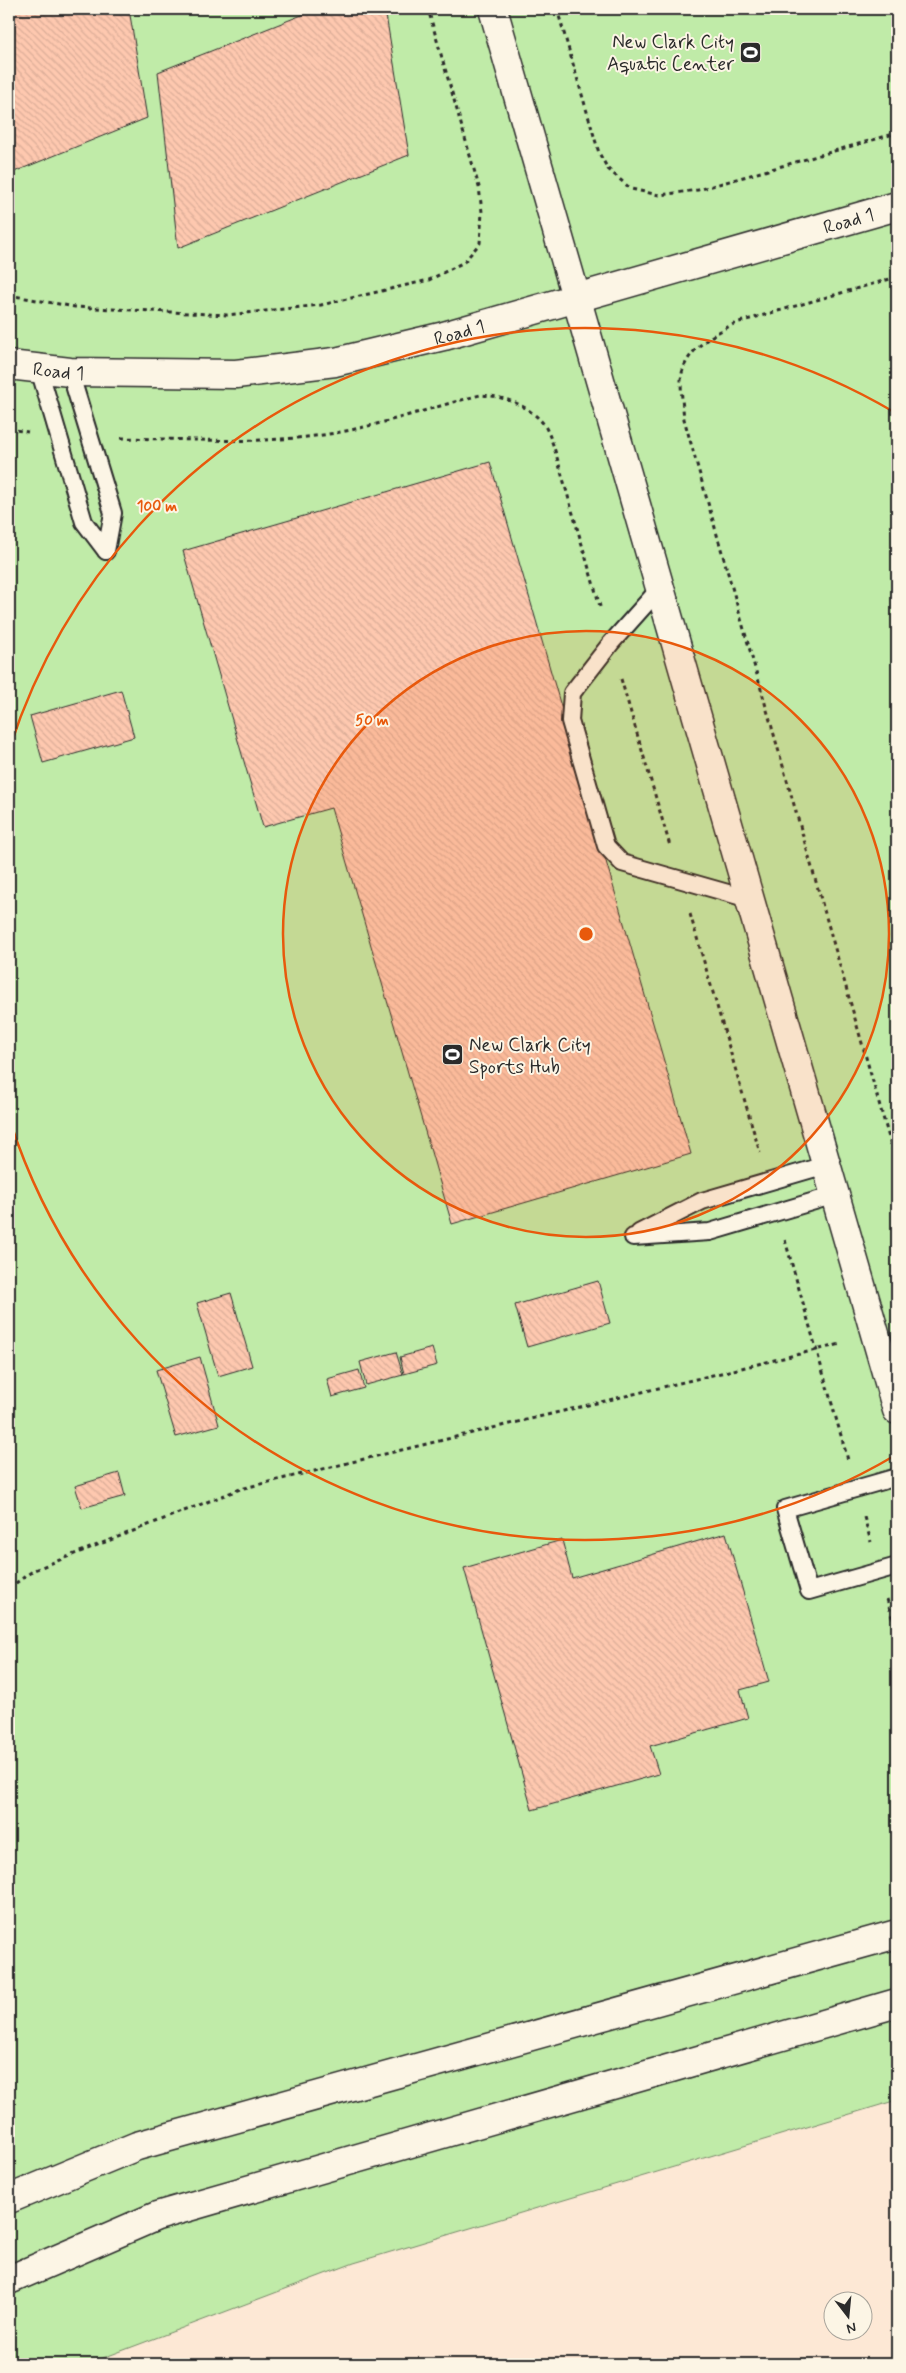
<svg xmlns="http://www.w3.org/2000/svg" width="906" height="2373" viewBox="0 0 906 2373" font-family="Mynerve,sans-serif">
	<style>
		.grass { fill: #c0eba8; stroke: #768b6a }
		.building { fill: url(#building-back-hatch); stroke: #2b2b2b }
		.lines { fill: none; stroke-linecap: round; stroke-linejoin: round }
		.lane-casing { stroke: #2b2b2b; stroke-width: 20 }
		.street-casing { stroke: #2b2b2b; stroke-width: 31 }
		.secondary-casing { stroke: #2b2b2b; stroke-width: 31 }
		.path { stroke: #2b2b2b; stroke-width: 3; stroke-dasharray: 4 4; stroke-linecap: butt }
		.lane { stroke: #fcf5e5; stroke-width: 16 }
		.street { stroke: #fcf5e5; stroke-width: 28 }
		.secondary { stroke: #fcf5e5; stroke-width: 28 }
		.ring { fill: none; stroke: #e8590c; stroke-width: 2.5 }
		.labels { text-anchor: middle; stroke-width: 4; stroke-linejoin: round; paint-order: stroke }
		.poi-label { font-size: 19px; fill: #2b2b2b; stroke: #fcf5e5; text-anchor: end }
		.street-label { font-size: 19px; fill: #2b2b2b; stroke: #fcf5e5 }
		.centre { fill: #e8590c; stroke: #fcf5e5; stroke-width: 2.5 }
		.ring-label { font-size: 15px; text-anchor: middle; font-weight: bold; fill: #e8590c; stroke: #fcf5e5; stroke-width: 4; stroke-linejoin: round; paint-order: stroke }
	</style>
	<defs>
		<pattern id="building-back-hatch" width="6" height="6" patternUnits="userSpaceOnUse" patternTransform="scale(1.25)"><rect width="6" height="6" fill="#fec8af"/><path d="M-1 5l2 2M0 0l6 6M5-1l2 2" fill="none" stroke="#daac97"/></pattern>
	</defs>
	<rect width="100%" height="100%" fill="#fde8d5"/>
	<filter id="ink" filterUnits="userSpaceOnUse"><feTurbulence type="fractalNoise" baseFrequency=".02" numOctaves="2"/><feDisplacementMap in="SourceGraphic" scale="10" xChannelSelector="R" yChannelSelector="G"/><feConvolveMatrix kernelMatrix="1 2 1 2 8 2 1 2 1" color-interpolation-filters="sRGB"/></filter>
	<g filter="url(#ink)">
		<!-- grass -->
		<path class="grass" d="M9 9H897V2100L354 2263 87 2364H9Z"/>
		<!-- building -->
		<g class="building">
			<path d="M9 9H129L147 118 9 174Z"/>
			<path d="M317 9H385L409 155 178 248 158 72Z"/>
			<path d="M490 462 691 1154 452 1224 331 808 263 827 183 551Z"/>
			<path d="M121 690 134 737 43 763 30 716Z"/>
			<path d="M598 1281 610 1323 527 1347 515 1305Z"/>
			<path d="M231 1293 252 1366 218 1376 197 1303Z"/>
			<path d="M432 1348 437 1365 404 1374 400 1357Z"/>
			<path d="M396 1352 403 1375 366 1385 360 1362Z"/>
			<path d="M200 1357 219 1425 176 1437 156 1370Z"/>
			<path d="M359 1370 364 1388 332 1397 327 1379Z"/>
			<path d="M119 1473 125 1496 82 1508 75 1486Z"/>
			<path d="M726 1533 769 1682 740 1690 748 1718 650 1746 659 1774 532 1810 464 1568 562 1540 572 1578Z"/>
		</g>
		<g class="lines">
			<defs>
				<g id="lane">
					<path d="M39 369 84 522 106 551"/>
					<path d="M70 372 113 513 106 551"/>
					<path d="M660 588 611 643 572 693 570 721 606 846 622 863 749 899"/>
					<path d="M639 1233 702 1201 826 1165"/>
					<path d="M633 1237 710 1232 835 1195"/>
					<path d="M897 1477 785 1509 809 1591 897 1566"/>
				</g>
				<g id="street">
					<path d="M493 9 897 1410"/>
					<path id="s1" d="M9 365 70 372 236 374 335 362 444 336 897 206"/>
				</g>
				<g id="secondary">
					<path d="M9 2199 137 2146 897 1934"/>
					<path d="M9 2280 157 2216 897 2003"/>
				</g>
			</defs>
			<!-- lane casing -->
			<use href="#lane" class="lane-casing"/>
			<!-- street casing -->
			<use href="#street" class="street-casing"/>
			<!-- secondary casing -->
			<use href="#secondary" class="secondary-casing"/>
			<!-- path -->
			<g class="path">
				<path d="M557 9 599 153 608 169 631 189 659 195 698 190 897 133"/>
				<path d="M897 277 736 323C713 334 683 351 681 380 681 393 683 407 684 419L897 1166"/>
				<path d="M9 295 75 307 227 315 321 305 429 280 464 262 480 243 482 212 479 187 428 9"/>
				<path d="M9 429 28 432"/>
				<path d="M121 438C185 439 251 444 315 436 372 429 425 409 480 395 503 396 526 404 542 422 552 434 559 466 564 482 576 525 589 568 601 610"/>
				<path d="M621 679 670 846"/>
				<path d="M690 914 760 1153"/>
				<path d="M785 1240 848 1460"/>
				<path d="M864 1517 871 1542"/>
				<path d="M9 1588 34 1570 240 1489 841 1344"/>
				<path d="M887 1599 897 1635"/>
			</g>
			<!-- lane -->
			<use href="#lane" class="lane"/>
			<!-- street -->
			<use href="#street" class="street"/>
			<!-- secondary -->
			<use href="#secondary" class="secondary"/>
		</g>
	</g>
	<!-- distance rings -->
	<circle cx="586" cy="934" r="303" fill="#e8590c" fill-opacity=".12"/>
	<g class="ring">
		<circle cx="586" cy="934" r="303"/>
		<path d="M894 1456A606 606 0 0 1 10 1121M10 747A606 606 0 0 1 894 412"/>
	</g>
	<!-- icons -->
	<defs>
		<symbol id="stadium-square" viewBox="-11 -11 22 22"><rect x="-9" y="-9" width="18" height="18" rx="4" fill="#2b2b2b" stroke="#fcf5e5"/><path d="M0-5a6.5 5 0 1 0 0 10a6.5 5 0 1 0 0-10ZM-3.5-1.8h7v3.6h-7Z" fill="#fff"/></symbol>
	</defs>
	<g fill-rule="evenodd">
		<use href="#stadium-square" x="738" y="40" width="25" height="25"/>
		<use href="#stadium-square" x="440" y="1042" width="25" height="25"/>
	</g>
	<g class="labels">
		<!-- poi labels -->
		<g class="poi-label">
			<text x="734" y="48">New Clark City<tspan x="734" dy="22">Aquatic Center</tspan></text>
			<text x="469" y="1051" text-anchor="start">New Clark City<tspan x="469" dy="22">Sports Hub</tspan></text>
		</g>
		<!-- street labels -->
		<g class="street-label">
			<text dy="7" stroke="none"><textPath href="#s1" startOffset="860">Road 1</textPath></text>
			<text dy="7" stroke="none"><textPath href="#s1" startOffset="455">Road 1</textPath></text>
			<text dy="7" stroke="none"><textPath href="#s1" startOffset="50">Road 1</textPath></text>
		</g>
	</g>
	<circle cx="586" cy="934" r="8" class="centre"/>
	<g class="ring-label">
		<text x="157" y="511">100 m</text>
		<text x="372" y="725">50 m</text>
	</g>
	<!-- margin -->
	<rect width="906" height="2373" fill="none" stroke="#fcf5e5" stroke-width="30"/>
	<rect x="15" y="15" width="876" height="2343" fill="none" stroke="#2b2b2b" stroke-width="2" filter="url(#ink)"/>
	<!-- north arrow -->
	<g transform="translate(848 2316) rotate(164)"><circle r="24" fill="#fcf5e5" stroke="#a8a49b"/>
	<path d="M0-4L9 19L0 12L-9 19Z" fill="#2b2b2b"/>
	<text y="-8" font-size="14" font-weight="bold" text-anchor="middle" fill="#2b2b2b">N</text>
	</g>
</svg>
